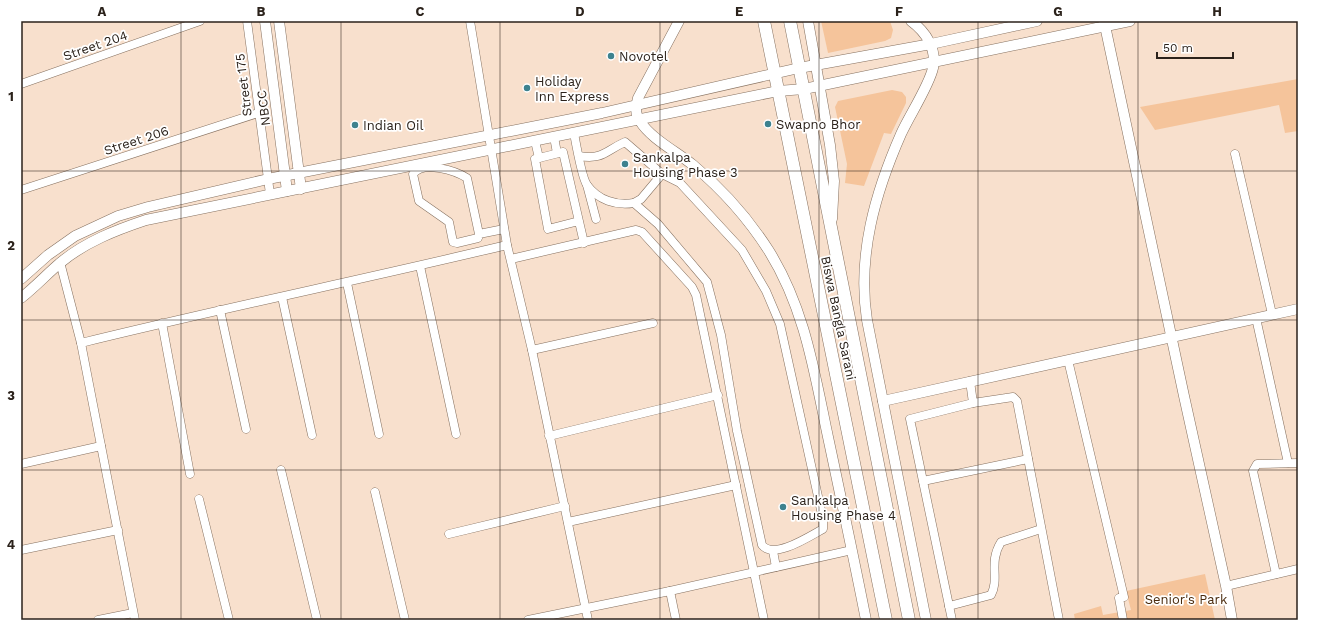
<svg xmlns="http://www.w3.org/2000/svg" width="1319" height="641" viewBox="0 0 1319 641" font-family="'Work Sans',sans-serif">
	<style>
		.green { fill: #f5c49b }
		.lines { fill: none; stroke-linecap: round; stroke-linejoin: round }
		.minor-casing { stroke: #867160; stroke-width: 9 }
		.tertiary-casing { stroke: #867160; stroke-width: 11 }
		.primary-casing { stroke: #867160; stroke-width: 13 }
		.minor { stroke: #fff; stroke-width: 8 }
		.tertiary { stroke: #fff; stroke-width: 10 }
		.primary { stroke: #fff; stroke-width: 12 }
		.grid { fill: none; stroke: #2b221b; stroke-width: 1; stroke-opacity: 0.55 }
		.poi-dot { fill: #3d828f; stroke: #fff; stroke-width: 1.5 }
		.labels { text-anchor: middle; stroke-width: 3.5; stroke-linejoin: round; paint-order: stroke }
		.street-label { font-size: 13px; fill: #2b221b; stroke: #fff }
		.poi-label { font-size: 13px; fill: #2b221b; stroke: #fff; text-anchor: start }
		.park-label { font-size: 13px; fill: #4a2b0d; stroke: #fff }
		.neatline { fill: none; stroke: #2b221b; stroke-width: 1.5 }
		.grid-label { font-size: 13px; text-anchor: middle; font-weight: bold; fill: #2b221b }
	</style>
	<rect width="100%" height="100%" fill="#f8e0cd"/>
	<!-- green -->
	<g class="green">
		<path d="M821 21H890L893 30 891 38 885 41 828 53Z"/>
		<path d="M1298 79V131L1285 133 1279 105 1155 130 1140 107Z"/>
		<path d="M892 90 902 92 906 97V103L891 134 884 133 864 186 845 183 847 164 835 107 838 101Z"/>
		<path d="M1205 574 1215 620H1075L1074 614 1101 606 1103 615 1131 610 1126 591Z"/>
	</g>
	<g class="lines">
		<defs>
			<g id="minor">
				<path d="M247 21 270 194"/>
				<path d="M470 21 507 245 532 350 588 620"/>
				<path d="M21 84 200 21"/>
				<path d="M574 133C576 144 582 178 587 185 598 200 616 206 634 203L658 224 707 282 721 335 737 431 762 545C774 560 810 536 823 529V519L780 324 766 291 742 250 680 183 662 174"/>
				<path d="M554 137 557 153"/>
				<path d="M535 141 539 158"/>
				<path d="M1235 154 1272 314"/>
				<path d="M579 156C603 160 605 151 625 142L662 174 641 199 634 203"/>
				<path d="M587 185 596 219"/>
				<path d="M21 190 258 113"/>
				<path d="M579 221 548 229 535 159 563 152 584 243"/>
				<path d="M479 234 478 238 457 243 453 242 449 222 419 201 413 174C423 160 456 171 467 178L479 234 504 229"/>
				<path d="M511 259 636 230 642 232 692 287 696 295 764 620"/>
				<path d="M60 262 81 343 135 620"/>
				<path d="M420 266 456 434"/>
				<path d="M347 283 379 434"/>
				<path d="M282 297 312 435"/>
				<path d="M220 310 246 429"/>
				<path d="M1256 318 1288 463"/>
				<path d="M162 323 190 474"/>
				<path d="M81 343C223 308 365 279 507 245"/>
				<path d="M532 350 653 323"/>
				<path d="M1068 360 1124 597 1119 598 1123 620"/>
				<path d="M973 403 1013 397 1017 401 1059 620"/>
				<path d="M549 436 718 395"/>
				<path d="M21 464 101 446"/>
				<path d="M281 470 317 620"/>
				<path d="M923 481 1028 459"/>
				<path d="M375 492 405 620"/>
				<path d="M199 499 229 620"/>
				<path d="M568 522 736 485"/>
				<path d="M449 534 565 506"/>
				<path d="M21 550 118 530"/>
				<path d="M773 551 776 567"/>
				<path d="M1276 574 1253 471 1257 464 1298 463"/>
				<path d="M1226 586 1298 569"/>
				<path d="M670 591 676 620"/>
				<path d="M949 606 991 595C1000 578 988 563 1001 542L1041 529"/>
				<path d="M98 620 133 613"/>
				<path d="M528 620 670 591 852 550"/>
				<path d="M952 620 910 419 973 403 970 381"/>
			</g>
			<g id="tertiary">
				<path d="M265 21 287 191"/>
				<path d="M279 21 301 189"/>
				<path d="M679 21 638 98C636 105 635 115 640 121 650 138 677 152 693 165 723 190 748 218 769 251 805 309 814 371 828 437 841 498 854 559 866 620"/>
				<path d="M808 21 830 145 834 181 832 219"/>
				<path d="M911 21C926 32 937 49 933 68 929 86 909 116 901 134 875 193 857 256 867 320L926 620"/>
				<path d="M1104 21 1184 396 1226 586 1232 620"/>
				<path d="M21 279 48 255 75 236 118 216 148 207 268 179 602 113 799 68 931 44 1037 21"/>
				<path d="M21 298C35 287 47 274 60 263 85 242 116 230 146 220L778 91 804 89 1130 21"/>
				<path d="M883 401 1298 309"/>
			</g>
			<g id="primary">
				<path d="M764 21 886 620"/>
				<path d="M790 21 909 620"/>
			</g>
		</defs>
		<!-- minor casing -->
		<use href="#minor" class="minor-casing"/>
		<!-- tertiary casing -->
		<use href="#tertiary" class="tertiary-casing"/>
		<!-- primary casing -->
		<use href="#primary" class="primary-casing"/>
		<!-- minor -->
		<use href="#minor" class="minor"/>
		<!-- tertiary -->
		<use href="#tertiary" class="tertiary"/>
		<!-- primary -->
		<use href="#primary" class="primary"/>
	</g>
	<!-- grid -->
	<path class="grid" d="M181 21V620M341 21V620M500 21V620M660 21V620M819 21V620M978 21V620M1138 21V620M21 171H1298M21 320H1298M21 470H1298"/>
	<!-- markers -->
	<g class="poi-dot">
		<circle cx="611" cy="56" r="4"/>
		<circle cx="527" cy="88" r="4"/>
		<circle cx="768" cy="124" r="4"/>
		<circle cx="355" cy="125" r="4"/>
		<circle cx="625" cy="164" r="4"/>
		<circle cx="783" cy="507" r="4"/>
	</g>
	<g class="labels">
		<!-- street labels -->
		<g class="street-label">
			<text transform="translate(95 45) rotate(-19)" y="5">Street 204</text>
			<text transform="translate(243 85) rotate(-97)" y="5">Street 175</text>
			<text transform="translate(263 108) rotate(-97)" y="5">NBCC</text>
			<text transform="translate(136 140) rotate(-18)" y="5">Street 206</text>
			<text transform="translate(839 318) rotate(78)" y="5">Biswa Bangla Sarani</text>
		</g>
		<!-- poi labels -->
		<g class="poi-label">
			<text x="619" y="61">Novotel</text>
			<text x="535" y="86">Holiday<tspan x="535" dy="15">Inn Express</tspan></text>
			<text x="776" y="129">Swapno Bhor</text>
			<text x="363" y="130">Indian Oil</text>
			<text x="633" y="162">Sankalpa<tspan x="633" dy="15">Housing Phase 3</tspan></text>
			<text x="791" y="505">Sankalpa<tspan x="791" dy="15">Housing Phase 4</tspan></text>
		</g>
		<!-- park labels -->
		<g class="park-label">
			<text x="1186" y="604">Senior's Park</text>
		</g>
	</g>
	<!-- border -->
	<rect width="1319" height="641" fill="none" stroke="#ffffff" stroke-width="44"/>
	<!-- scale -->
	<path d="M1157 52v6h76v-6" fill="none" stroke="#2b221b" stroke-width="2"/>
	<text x="1163" y="52" font-size="12" fill="#2b221b" stroke="#ffffff" stroke-width="3" paint-order="stroke">50 m</text>
	<rect x="22" y="22" width="1275" height="597" class="neatline"/>
	<g class="grid-label">
		<text x="102" y="16">A</text>
		<text x="261" y="16">B</text>
		<text x="420" y="16">C</text>
		<text x="580" y="16">D</text>
		<text x="739" y="16">E</text>
		<text x="899" y="16">F</text>
		<text x="1058" y="16">G</text>
		<text x="1217" y="16">H</text>
		<text x="11" y="101">1</text>
		<text x="11" y="250">2</text>
		<text x="11" y="400">3</text>
		<text x="11" y="549">4</text>
	</g>
</svg>
